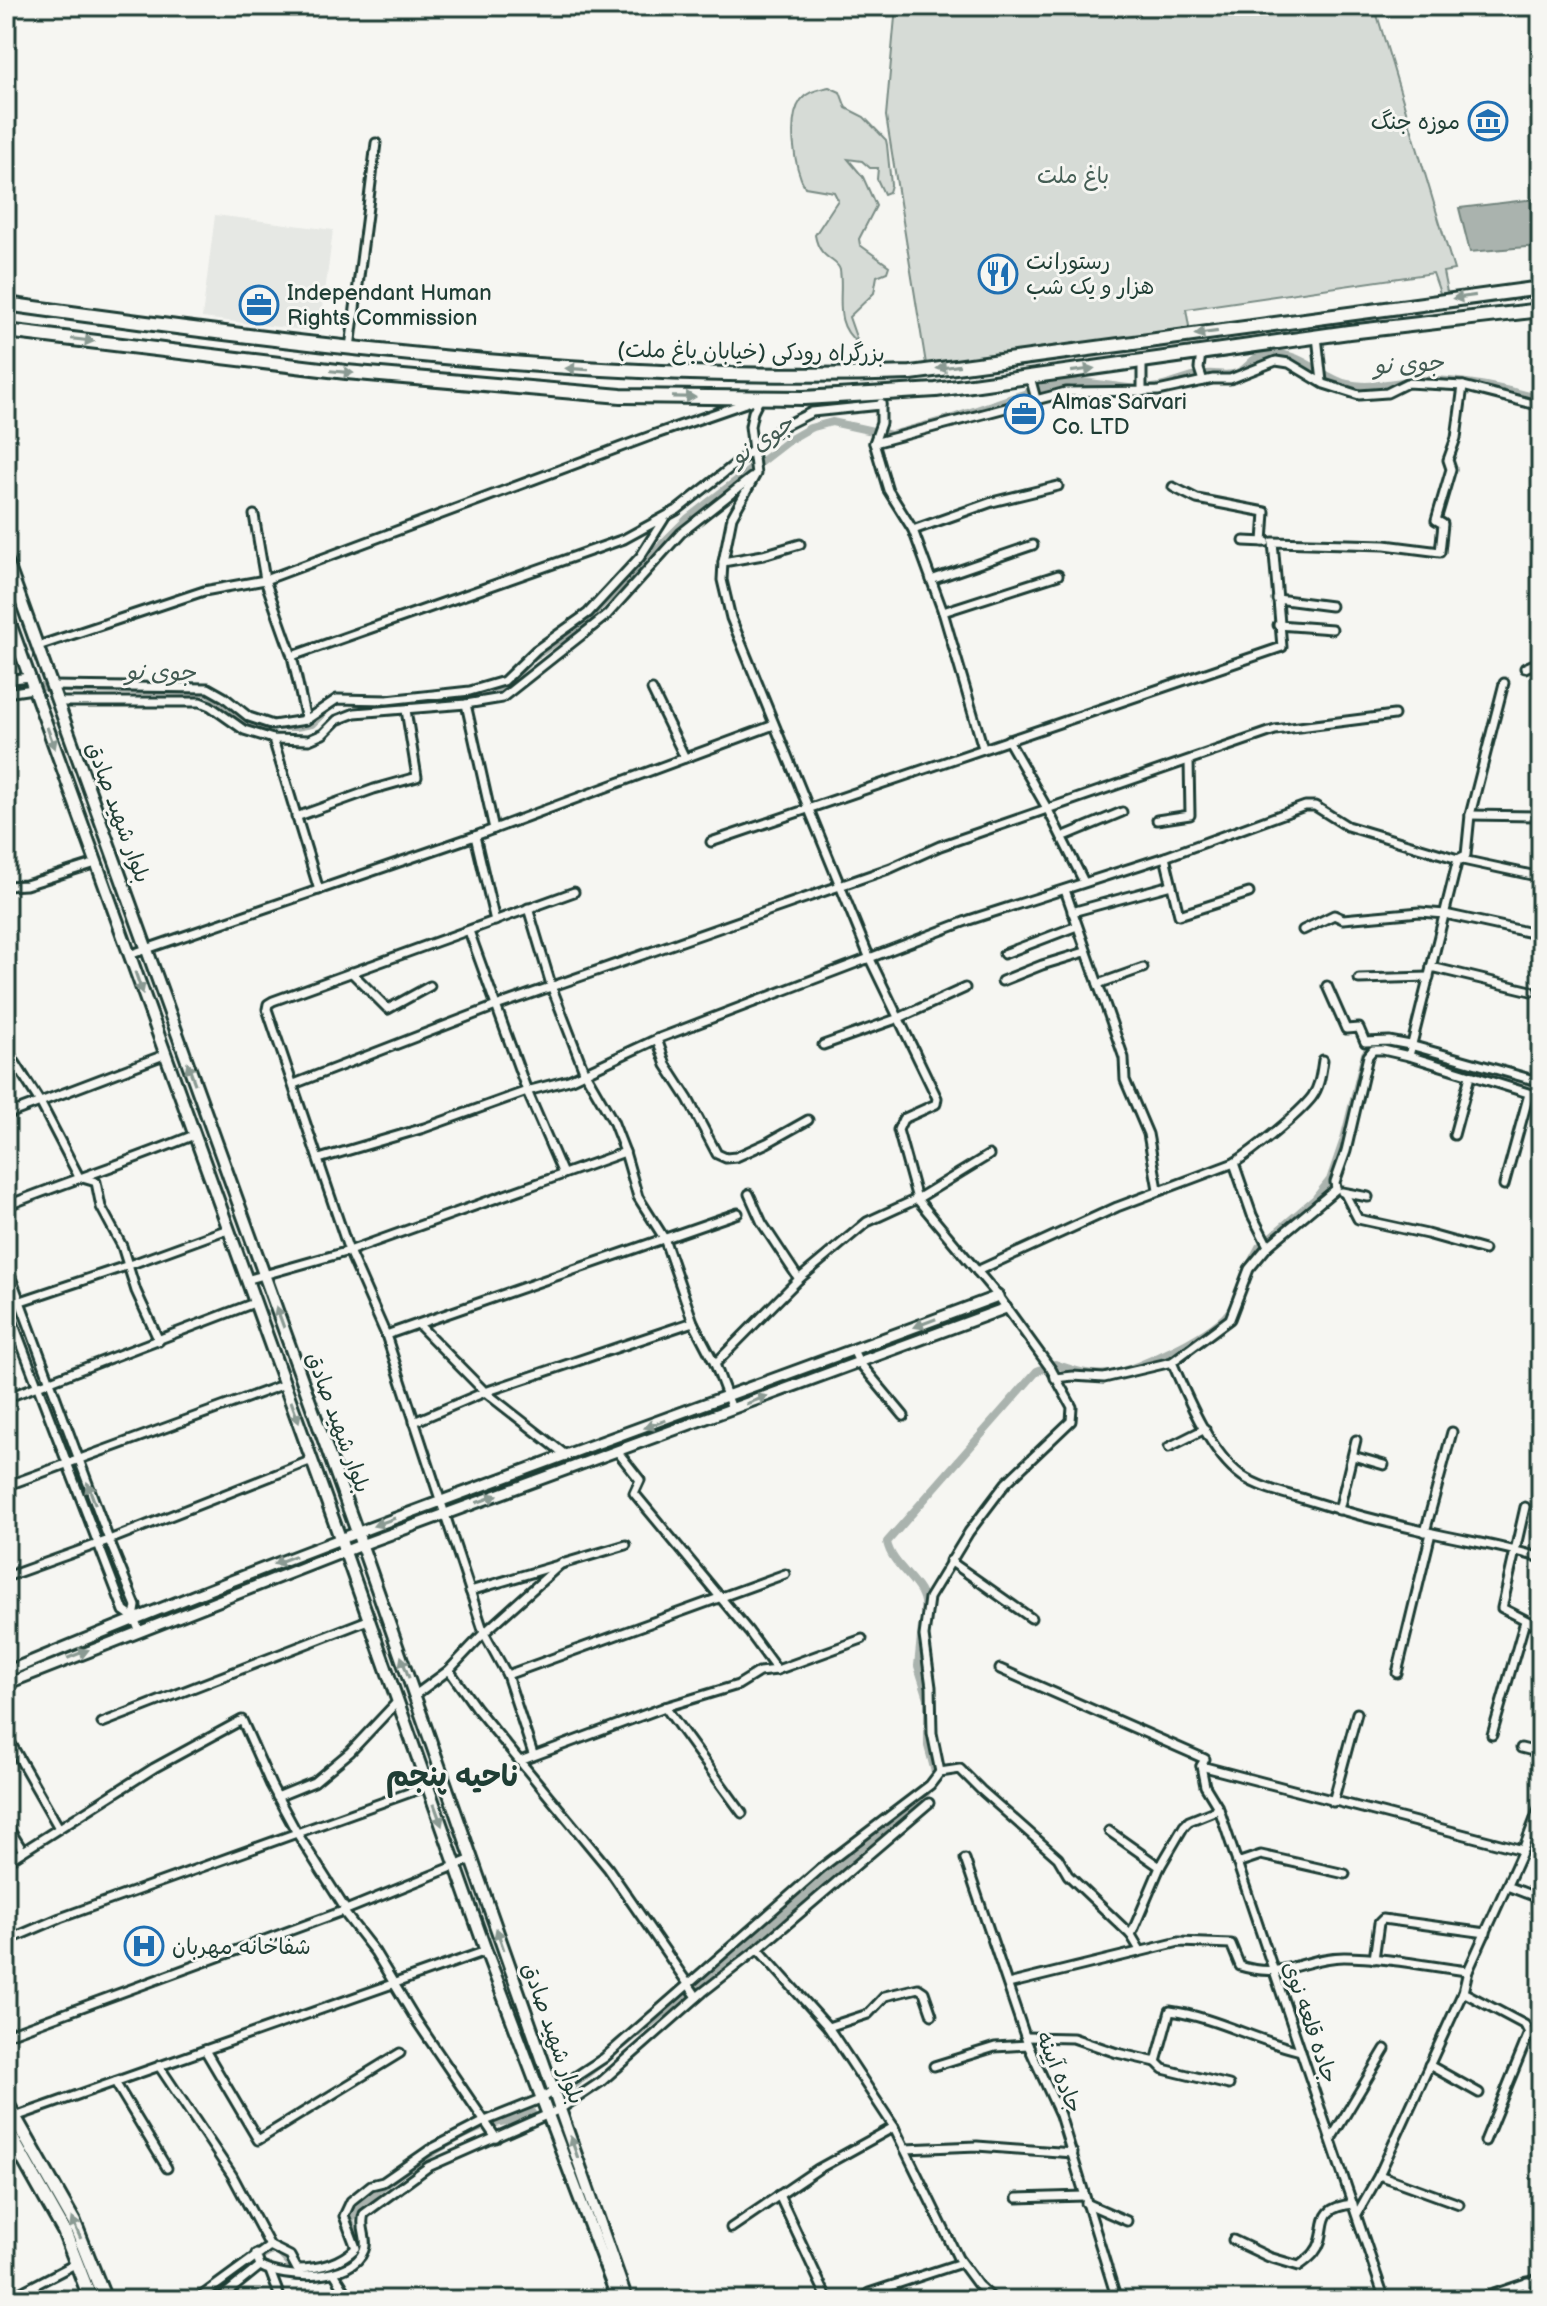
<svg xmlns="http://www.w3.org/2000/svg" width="1547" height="2306" viewBox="0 0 1547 2306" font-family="'Balsamiq Sans','Playpen Sans Arabic',sans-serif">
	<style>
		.built { fill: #e6e8e4 }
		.green { fill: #d6dbd6; stroke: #7a8c85; stroke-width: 2 }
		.water { fill: #aab3ae; stroke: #72847d; stroke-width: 2 }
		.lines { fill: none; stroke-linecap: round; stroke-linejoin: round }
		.canal { stroke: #aab3ae; stroke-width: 8 }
		.minor-casing { stroke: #1f3d34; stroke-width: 13 }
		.tertiary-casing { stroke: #1f3d34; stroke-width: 15 }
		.secondary-casing { stroke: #1f3d34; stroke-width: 16 }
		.trunk-casing { stroke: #1f3d34; stroke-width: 18 }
		.minor { stroke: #f6f6f2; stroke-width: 7 }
		.tertiary { stroke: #f6f6f2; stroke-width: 9 }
		.secondary { stroke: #f6f6f2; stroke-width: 10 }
		.trunk { stroke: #f6f6f2; stroke-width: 12 }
		.oneway { fill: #8a9a93 }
		.labels { text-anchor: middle; stroke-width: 6; stroke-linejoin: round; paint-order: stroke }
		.poi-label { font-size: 22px; fill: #1f3d34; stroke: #f6f6f2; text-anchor: start }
		.park-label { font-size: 22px; fill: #445d54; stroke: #f6f6f2 }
		.street-label { font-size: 22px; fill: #1f3d34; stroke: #f6f6f2 }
		.water-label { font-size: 24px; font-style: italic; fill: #425a52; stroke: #f6f6f2 }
		.district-label { font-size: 30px; font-weight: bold; fill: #1f3d34; stroke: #f6f6f2 }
	</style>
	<rect width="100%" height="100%" fill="#f6f6f2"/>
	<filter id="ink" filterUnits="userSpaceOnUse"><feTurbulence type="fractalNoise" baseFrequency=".0125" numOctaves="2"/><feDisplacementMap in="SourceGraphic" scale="16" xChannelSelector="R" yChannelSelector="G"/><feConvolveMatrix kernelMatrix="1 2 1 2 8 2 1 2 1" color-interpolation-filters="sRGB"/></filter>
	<g filter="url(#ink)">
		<!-- built -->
		<path class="built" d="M215 215 333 230 320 332 202 318Z"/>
		<!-- green -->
		<g class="green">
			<path d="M896 6H1378L1375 8 1454 270 1443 272 1447 292 1445 296 1440 293 1433 273 1186 309 1190 332 926 364 886 116Z"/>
			<path d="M829 87 840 92 846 108 864 117 886 140 887 145 891 185 889 192 884 194 877 179 878 168H870L862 161 848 159 863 177 876 206 859 239 860 245 889 266 887 272 877 276 874 293 849 317 858 343C832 323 844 297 840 270 838 259 819 260 815 235L838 200 834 192 805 187C794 168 787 119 801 100 808 91 818 90 829 87Z"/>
		</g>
		<!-- water -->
		<path class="water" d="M1536 199 1538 246 1470 252 1459 208Z"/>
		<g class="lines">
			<!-- canal -->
			<g class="canal">
				<path d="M1262 6H1277"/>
				<path d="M1153 388C1171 386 1189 376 1207 374 1217 373 1226 377 1237 373 1254 366 1246 357 1273 354 1300 352 1323 378 1347 384 1373 390 1399 380 1426 380 1466 380 1503 389 1541 399"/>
				<path d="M6 684 76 690 207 692 245 720 267 727H296L312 724 328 708"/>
				<path d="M402 701 474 699 502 686 534 657 583 623 687 519 789 440 810 428 832 422 891 435 956 417 1051 385 1074 381 1136 389"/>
				<path d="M1248 1268 1259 1247 1315 1199 1330 1180 1344 1139 1365 1054 1369 1047 1384 1043 1529 1082"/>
				<path d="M924 1610C928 1584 892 1569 887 1542L1037 1371 1055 1364C1073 1370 1089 1376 1109 1374 1135 1371 1223 1331 1232 1307"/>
				<path d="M622 2046 728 1961 926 1793 934 1782 935 1772 928 1746V1698L918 1666 922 1627"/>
				<path d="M567 2090 602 2062"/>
				<path d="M309 2272 348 2261 360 2250 350 2221C367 2189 450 2139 485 2126 500 2120 517 2122 532 2113"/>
				<path d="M209 2300 249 2263 276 2249 296 2271"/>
			</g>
			<defs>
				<g id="minor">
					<path d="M1317 336 1322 382"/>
					<path d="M350 348 376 143"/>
					<path d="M1201 353 1199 369 1203 381"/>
					<path d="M1142 362V392"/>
					<path d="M1030 377 1036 399"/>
					<path d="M760 398 753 412 750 426 756 474 732 517 723 562 722 580 731 618 870 959 937 1098 936 1104 903 1119 898 1130 917 1199 998 1296 1051 1369 1072 1407 1071 1421 1006 1483 969 1532 929 1598 924 1636 931 1687 932 1733 940 1772"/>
					<path d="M881 403V423L874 443 888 490 913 530 943 612 983 748"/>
					<path d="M874 443 1066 392 1158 391 1213 379H1230L1276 361 1289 363 1324 384 1359 395 1387 393 1407 383 1463 386 1541 406"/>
					<path d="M1173 487 1197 499 1265 512 1263 542"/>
					<path d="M254 515 265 580 292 656 306 720"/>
					<path d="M913 530 992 502 1058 486"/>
					<path d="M1244 541 1266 542"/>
					<path d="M723 562 763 555 800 544"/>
					<path d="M931 580 1033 545"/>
					<path d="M1277 599 1331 606"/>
					<path d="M943 612 1058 575"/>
					<path d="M1278 625 1332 629"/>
					<path d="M38 646 204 591 265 580 653 435 754 400"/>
					<path d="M292 656 624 539 677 510 782 427 812 412 881 405"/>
					<path d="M1525 668 1541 661"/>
					<path d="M6 680 29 677"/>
					<path d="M52 686 208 688 224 697 249 717 273 725 306 720 337 699 387 700 470 691 504 681 536 650 588 613 640 557 664 519"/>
					<path d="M652 690 685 758"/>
					<path d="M6 693 33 689"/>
					<path d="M58 702H200L210 706 244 730 273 739 309 740 323 734 337 720 355 713 466 704 502 698 607 615 681 533 751 478"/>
					<path d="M466 704 494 829"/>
					<path d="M273 739 319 890"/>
					<path d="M1008 740 1048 810 1084 882"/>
					<path d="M1470 815 1541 816"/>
					<path d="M296 817 374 789 417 777 406 710"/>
					<path d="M1157 820 1190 815 1189 761"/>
					<path d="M475 836 495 921"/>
					<path d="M1062 837 1122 812"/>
					<path d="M711 842 1282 647 1273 542 1385 545 1440 552 1443 524 1436 520 1451 469 1448 460 1456 438 1463 386"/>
					<path d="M1165 857 1179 915 1249 893"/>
					<path d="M6 886 26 885 96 863"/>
					<path d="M1065 890 1124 1058 1125 1080 1148 1134 1158 1189"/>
					<path d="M528 908 552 988 584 1071 613 1121 625 1152 638 1197 664 1238 693 1322 715 1364 732 1409"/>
					<path d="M1072 912 1171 885"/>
					<path d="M1303 930 1334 915 1343 919 1420 912 1445 914 1541 935"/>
					<path d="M469 931 527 1091 563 1174"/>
					<path d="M1004 954 1077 926"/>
					<path d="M129 955 475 836 774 725"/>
					<path d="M1431 967 1531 991"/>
					<path d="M351 972 388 1009 430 986"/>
					<path d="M1359 979 1429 977"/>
					<path d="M1002 981 1042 965 1085 952"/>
					<path d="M1098 984 1143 968"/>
					<path d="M1327 986 1346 1029 1359 1028 1365 1042 1389 1041 1410 1045 1541 1082"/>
					<path d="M657 1039 666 1065 688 1099 717 1154 726 1158 736 1157 767 1143 808 1120"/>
					<path d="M823 1045 899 1018 965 988"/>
					<path d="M6 1048 40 1102 79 1177 96 1182 101 1207 122 1246 136 1291 159 1341"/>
					<path d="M1409 1056 1458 859 1466 855 1470 815 1504 683"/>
					<path d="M294 1084 496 1006 891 868 940 846 1275 730 1394 715"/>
					<path d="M6 1115 164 1055"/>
					<path d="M1454 1135 1470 1076"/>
					<path d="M319 1159 424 1128 527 1091 569 1080 657 1039 969 920 1165 857 1305 806H1315L1347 826 1458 859 1541 877"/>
					<path d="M1234 1163 1252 1215 1268 1246"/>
					<path d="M1504 1185 1529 1094"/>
					<path d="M1336 1189 1335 1182 1346 1151 1368 1056 1373 1050H1383L1409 1056 1541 1097"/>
					<path d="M1342 1192 1368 1197"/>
					<path d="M749 1194 762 1223 799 1279"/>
					<path d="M1345 1194 1358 1219 1427 1234 1484 1250"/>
					<path d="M6 1206C68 1181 132 1161 194 1135"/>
					<path d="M6 1264 109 1540 136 1606 134 1618 139 1630"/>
					<path d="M977 1271 1117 1207 1234 1163C1253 1151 1298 1115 1312 1097 1320 1086 1321 1073 1323 1060"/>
					<path d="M246 1280 349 1251 625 1152"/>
					<path d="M6 1304 124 1611 134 1618"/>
					<path d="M6 1306 129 1265 228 1229"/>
					<path d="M419 1325 485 1392 567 1456"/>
					<path d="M386 1335 738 1213"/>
					<path d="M853 1350 859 1362 904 1416"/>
					<path d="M1172 1362C1187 1397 1210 1453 1242 1476 1260 1488 1284 1493 1304 1499 1345 1512 1387 1523 1428 1532 1466 1541 1504 1546 1541 1558"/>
					<path d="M715 1364 799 1279 867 1222 917 1199 989 1155"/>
					<path d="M1055 1378 1073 1376 1104 1378 1172 1362 1230 1319 1249 1269 1268 1246 1336 1189"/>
					<path d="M6 1398 254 1303"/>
					<path d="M414 1422 485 1392 693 1322"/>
					<path d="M1169 1447 1205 1429"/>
					<path d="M617 1451 640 1480 634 1493 749 1632 777 1670"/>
					<path d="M1353 1456 1384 1465"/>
					<path d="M6 1486 285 1384"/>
					<path d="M1525 1507 1502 1608 1541 1628"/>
					<path d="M1339 1510 1356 1440"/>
					<path d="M1425 1532 1452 1432"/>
					<path d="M950 1561 1031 1618"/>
					<path d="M6 1577 109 1540 312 1460"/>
					<path d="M470 1591 626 1545"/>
					<path d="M1000 1669 1205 1759 1201 1766 1205 1786 1219 1809 1385 2300"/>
					<path d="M449 1670 476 1708 608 1868 697 1997"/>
					<path d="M1397 1673 1431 1533"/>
					<path d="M507 1675 785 1574"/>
					<path d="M415 1695 449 1670 484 1633 562 1563"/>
					<path d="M665 1707 742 1813"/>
					<path d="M102 1723 368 1620"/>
					<path d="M6 1735 59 1828"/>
					<path d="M1492 1735 1525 1621"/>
					<path d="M1521 1748 1541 1753"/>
					<path d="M533 1754 507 1675 484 1633 386 1335 349 1251 267 1009 268 1004 273 1001 574 892"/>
					<path d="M520 1761 665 1707 738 1685 759 1672 777 1670 862 1639"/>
					<path d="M1201 1766 1523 1850"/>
					<path d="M277 1797 314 1782 350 1752 398 1701"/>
					<path d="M1333 1802 1357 1713"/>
					<path d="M6 1824 23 1851"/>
					<path d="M1109 1831 1160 1867"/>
					<path d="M965 1859 1028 2045 1060 2115 1117 2300"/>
					<path d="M6 1862 154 1768 242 1720 271 1785 297 1833 346 1910"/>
					<path d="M1237 1863 1261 1855 1345 1874"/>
					<path d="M1507 1886 1541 1899"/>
					<path d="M343 1911 375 1952 416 2020 496 2138"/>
					<path d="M1131 1935 1160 1867 1184 1826 1189 1821 1219 1809"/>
					<path d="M6 1941 60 1918 428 1786"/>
					<path d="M758 1949 828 2027 894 2127 958 2258 978 2285 994 2300"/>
					<path d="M1374 1959 1379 1923 1383 1919 1486 1933"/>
					<path d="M1008 1984 1179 1942 1231 1944 1240 1966C1286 1980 1304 1957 1344 1957 1385 1957 1427 1966 1468 1971"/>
					<path d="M1463 1992 1525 2025 1529 2033 1485 2141"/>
					<path d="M828 2027 868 2014 885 1996 918 1988 924 1992 932 2015"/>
					<path d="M6 2035 346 1910 472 1859"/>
					<path d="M1026 2037 1073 2038 1117 2053 1156 2062"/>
					<path d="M205 2050 258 2140 400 2053"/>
					<path d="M1429 2065 1479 2093"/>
					<path d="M159 2066 232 2175 270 2246"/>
					<path d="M934 2066 995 2047 1028 2045"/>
					<path d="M115 2082 167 2168"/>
					<path d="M1229 2085 1163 2069 1156 2062 1170 2011C1215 2017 1256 2041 1301 2051"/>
					<path d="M15 2117 486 1951"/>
					<path d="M1331 2139 1385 2049"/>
					<path d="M905 2149 977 2146 1073 2153"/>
					<path d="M1379 2175 1459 2204"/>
					<path d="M779 2195 828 2300"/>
					<path d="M1017 2198 1084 2196"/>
					<path d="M1086 2203 1127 2221"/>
					<path d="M1357 2214 1379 2175 1463 1992 1468 1971 1523 1850 1541 1803"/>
					<path d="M731 2228 818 2169 894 2127"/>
					<path d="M1233 2240 1269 2257 1299 2266C1304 2262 1310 2258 1314 2253 1332 2231 1310 2208 1353 2204"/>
					<path d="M256 2254 260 2266C285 2280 352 2282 364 2250 369 2238 359 2228 364 2214L428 2167 560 2109 602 2081 703 1992 758 1949 929 1803"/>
					<path d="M270 2271 281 2300"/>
					<path d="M334 2273 351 2300"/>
					<path d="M6 2300 77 2263"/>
					<path d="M196 2300 270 2246 290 2256 297 2269C320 2269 340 2263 356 2248L344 2216 351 2201 371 2185 383 2182 429 2150 485 2121 543 2098 604 2058 821 1868 930 1785 940 1772 960 1769 981 1790 1058 1858 1068 1875 1131 1935 1140 1950"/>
					<path d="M218 2300 260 2266"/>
					<path d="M866 2300 869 2293 961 2263"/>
					<path d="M1098 2300 1115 2294"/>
					<path d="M1476 2300 1541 2278"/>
					<path d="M1527 2300V2282"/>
				</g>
				<g id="tertiary">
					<path d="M6 1672C332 1535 667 1420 998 1296"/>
					<path d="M6 1684 361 1545 1006 1308"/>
				</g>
				<g id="secondary">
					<path d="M6 559 357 1532 627 2300"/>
					<path d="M6 612 340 1538 486 1951 618 2300"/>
				</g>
				<g id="trunk">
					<path d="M6 304C306 346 607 384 911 373L1541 288"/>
					<path d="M6 331 346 372 621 396 804 398 936 390 1349 332 1541 310"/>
					<path d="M6 2102 74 2222 105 2300"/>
					<path d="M6 2128 64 2231 91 2300"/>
				</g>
			</defs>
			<!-- minor casing -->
			<use href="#minor" class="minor-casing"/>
			<!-- tertiary casing -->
			<use href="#tertiary" class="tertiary-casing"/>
			<!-- secondary casing -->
			<use href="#secondary" class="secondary-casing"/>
			<!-- trunk casing -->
			<use href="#trunk" class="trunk-casing"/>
			<!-- minor -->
			<use href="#minor" class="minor"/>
			<!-- tertiary -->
			<use href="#tertiary" class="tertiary"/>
			<!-- secondary -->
			<use href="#secondary" class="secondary"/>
			<!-- trunk -->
			<use href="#trunk" class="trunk"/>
		</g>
		<!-- one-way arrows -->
		<defs><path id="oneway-solid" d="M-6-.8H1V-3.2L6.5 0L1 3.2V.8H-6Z" transform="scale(2)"/></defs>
		<g class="oneway">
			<use href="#oneway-solid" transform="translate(1464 297) rotate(172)"/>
			<use href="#oneway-solid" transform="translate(1206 333) rotate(172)"/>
			<use href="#oneway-solid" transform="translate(83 340) rotate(7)"/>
			<use href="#oneway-solid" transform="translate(948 367) rotate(172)"/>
			<use href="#oneway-solid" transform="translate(577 369) rotate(-177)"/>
			<use href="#oneway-solid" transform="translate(1083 370) rotate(-8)"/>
			<use href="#oneway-solid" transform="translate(342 372) rotate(6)"/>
			<use href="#oneway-solid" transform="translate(684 397) rotate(1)"/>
			<use href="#oneway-solid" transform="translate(51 738) rotate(70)"/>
			<use href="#oneway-solid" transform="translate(139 983) rotate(71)"/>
			<use href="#oneway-solid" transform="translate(191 1073) rotate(-110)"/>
			<use href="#oneway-solid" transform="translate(280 1317) rotate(-110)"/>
			<use href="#oneway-solid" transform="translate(925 1323) rotate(159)"/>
			<use href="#oneway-solid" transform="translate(757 1400) rotate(-20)"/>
			<use href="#oneway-solid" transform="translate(295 1412) rotate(70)"/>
			<use href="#oneway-solid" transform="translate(655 1424) rotate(160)"/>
			<use href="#oneway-solid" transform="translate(91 1493) rotate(-111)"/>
			<use href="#oneway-solid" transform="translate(487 1499) rotate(-20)"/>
			<use href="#oneway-solid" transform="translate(384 1522) rotate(160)"/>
			<use href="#oneway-solid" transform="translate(284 1560) rotate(159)"/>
			<use href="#oneway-solid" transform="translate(78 1654) rotate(-22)"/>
			<use href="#oneway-solid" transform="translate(405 1667) rotate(-110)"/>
			<use href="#oneway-solid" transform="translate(438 1815) rotate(70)"/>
			<use href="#oneway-solid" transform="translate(500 1939) rotate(-109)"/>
			<use href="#oneway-solid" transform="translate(574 2147) rotate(-109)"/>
			<use href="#oneway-solid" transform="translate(76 2228) rotate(-114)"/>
		</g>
	</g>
	<!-- icons -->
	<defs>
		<symbol id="museum-ring" viewBox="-11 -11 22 22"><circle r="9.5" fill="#f6f6f2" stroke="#1f6fb2" stroke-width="1.5"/><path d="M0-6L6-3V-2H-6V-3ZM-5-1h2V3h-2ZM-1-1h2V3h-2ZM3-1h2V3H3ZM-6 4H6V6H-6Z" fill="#1f6fb2"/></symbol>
		<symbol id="restaurant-ring" viewBox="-11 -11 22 22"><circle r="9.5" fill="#f6f6f2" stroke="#1f6fb2" stroke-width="1.5"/><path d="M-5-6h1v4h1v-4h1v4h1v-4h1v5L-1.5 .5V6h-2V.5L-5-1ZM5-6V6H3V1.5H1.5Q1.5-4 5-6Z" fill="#1f6fb2"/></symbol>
		<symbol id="office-ring" viewBox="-11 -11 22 22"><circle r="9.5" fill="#f6f6f2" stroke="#1f6fb2" stroke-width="1.5"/><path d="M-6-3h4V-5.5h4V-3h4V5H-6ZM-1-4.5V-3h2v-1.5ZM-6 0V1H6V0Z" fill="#1f6fb2"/></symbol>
		<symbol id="hospital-ring" viewBox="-11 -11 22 22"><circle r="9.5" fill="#f6f6f2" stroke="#1f6fb2" stroke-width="1.5"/><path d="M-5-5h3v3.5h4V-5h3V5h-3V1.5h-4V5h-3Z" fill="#1f6fb2"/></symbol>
	</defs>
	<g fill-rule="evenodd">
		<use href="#museum-ring" x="1466" y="99" width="44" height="44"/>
		<use href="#restaurant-ring" x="976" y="252" width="44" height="44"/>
		<use href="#office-ring" x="237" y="283" width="44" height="44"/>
		<use href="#office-ring" x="1002" y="392" width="44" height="44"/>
		<use href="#hospital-ring" x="122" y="1924" width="44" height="44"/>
	</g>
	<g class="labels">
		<!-- poi labels -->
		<g class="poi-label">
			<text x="1460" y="129" text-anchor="end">موزه جنگ</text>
			<text x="1026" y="269">رستورانت<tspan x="1026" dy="25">هزار و یک شب</tspan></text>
			<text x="287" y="300">Independant Human<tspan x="287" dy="25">Rights Commission</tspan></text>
			<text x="1052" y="409">Almas Sarvari<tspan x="1052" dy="25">Co. LTD</tspan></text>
			<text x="172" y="1954">شفاخانه مهربان</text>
		</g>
		<!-- park labels -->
		<g class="park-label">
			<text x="1073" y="183">باغ ملت</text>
		</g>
		<!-- street labels -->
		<g class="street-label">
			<text transform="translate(751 351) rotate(1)" y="8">بزرگراه رودکی (خیابان باغ ملت)</text>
			<text transform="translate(119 812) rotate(70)" y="8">بلوار شهید صادق</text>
			<text transform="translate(339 1422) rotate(70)" y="8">بلوار شهید صادق</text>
			<text transform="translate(1311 2022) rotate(71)" y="8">جاده قلعه نوی</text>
			<text transform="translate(554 2033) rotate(71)" y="8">بلوار شهید صادق</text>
			<text transform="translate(1060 2072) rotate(67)" y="8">جاده آیینه</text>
		</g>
		<!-- water labels -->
		<g class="water-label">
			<text transform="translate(1409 364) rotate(-3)" y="8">جوی نو</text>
			<text transform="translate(762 440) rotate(-34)" y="8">جوی نو</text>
			<text transform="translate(161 672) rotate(1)" y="8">جوی نو</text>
		</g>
		<!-- district labels -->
		<g class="district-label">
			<text x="452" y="1786">ناحیه پنجم</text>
		</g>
	</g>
	<!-- margin -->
	<rect width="1547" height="2306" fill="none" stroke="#f6f6f2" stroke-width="32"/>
	<rect x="16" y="16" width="1515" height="2274" fill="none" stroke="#1f3d34" stroke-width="3" filter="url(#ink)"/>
</svg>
